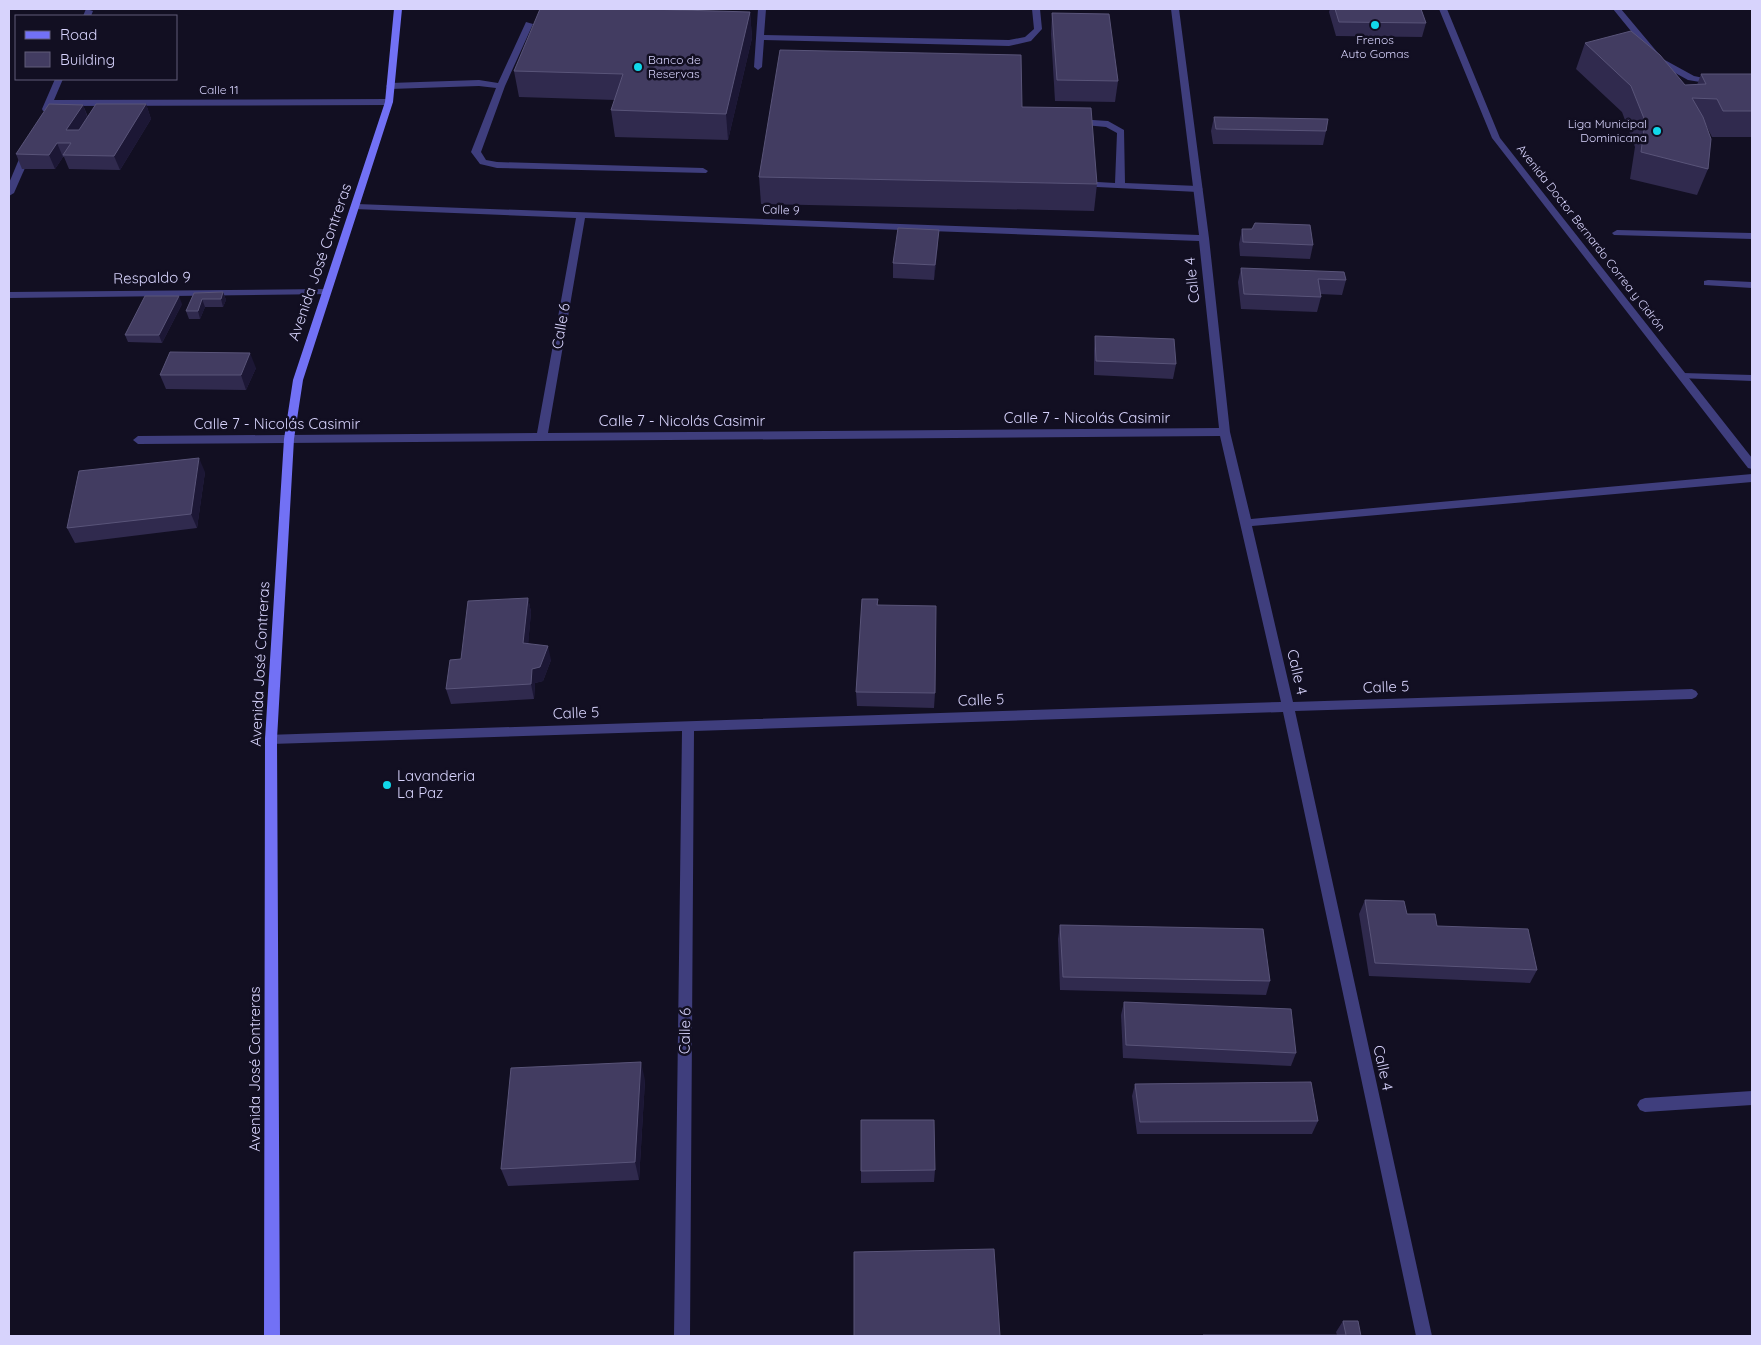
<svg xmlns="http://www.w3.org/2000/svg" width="1761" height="1345" viewBox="0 0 1761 1345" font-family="Quicksand,sans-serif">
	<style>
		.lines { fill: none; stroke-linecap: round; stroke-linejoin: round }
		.service { fill: #3f3e7d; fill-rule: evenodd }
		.minor { fill: #3f3e7d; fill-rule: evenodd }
		.tertiary { fill: #3f3e7d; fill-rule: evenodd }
		.secondary { fill: #7271f5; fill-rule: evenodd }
		.wall { fill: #302a4e }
		.shaded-wall { fill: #1c1735 }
		.building { fill: #423c61; stroke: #595479 }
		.poi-dot { fill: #11d8ea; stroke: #120f22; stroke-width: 2 }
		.labels { text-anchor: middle; stroke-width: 5; stroke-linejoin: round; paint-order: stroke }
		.far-poi-label { font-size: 12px; fill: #d7d3fc; stroke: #120f22 }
		.far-street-label { font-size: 12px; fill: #d7d3fc; stroke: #120f22 }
		.street-label { font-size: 15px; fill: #d7d3fc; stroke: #120f22 }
		.poi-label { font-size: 15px; fill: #d7d3fc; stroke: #120f22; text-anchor: start }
	</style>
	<rect width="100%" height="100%" fill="#120f22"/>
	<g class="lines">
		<!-- service -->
		<g class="service">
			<path d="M758 9H766L764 35 1009 40 1025 37 1034 29 1032 9H1040L1042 29 1031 41 1009 46 764 40 762 67 758 70 754 67Z"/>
			<path d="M1613 9H1621L1663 59 1694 76 1718 81V85L1688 80 1657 63Z"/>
			<path d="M526 22 533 24 505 86 481 152 486 160 497 162 703 168 708 171 706 173 497 168 480 164 471 152 496 88 479 86 390 89 386 86 390 83 479 80 498 83Z"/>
			<path d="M1077 119 1108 121 1124 130 1125 183 1198 186 1203 189 1198 192 1077 186 1075 184 1080 181 1115 183 1117 133 1106 127 1074 124 1073 122Z"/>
			<path d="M1617 230 1752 233V239L1614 235 1612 233Z"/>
			<path d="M1708 280 1752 282V288L1704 285V281Z"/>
			<path d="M1683 373 1752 375V381L1679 378V374Z"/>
		</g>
		<!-- minor -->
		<g class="minor">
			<path d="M86 9 93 11 91 16H83Z"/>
			<path d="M1171 9H1179L1209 238 1230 432 1251 519 1752 474V482L1252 526 1293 702 1692 689 1696 691 1698 694 1696 697 1692 699 1295 711 1432 1336H1416L1283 712 694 731 690 1336H674L682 731 271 744 266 743 265 739 266 735 1281 702 1220 436 138 444 133 440 138 436 537 433 576 218 354 209V205L357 204 1199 235ZM585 218 1199 241 1219 428 548 433Z"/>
			<path d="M55 79H63L54 100 389 99 393 102 389 105 52 106 49 111H43L42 109Z"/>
			<path d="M27 149 32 152 14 193 9 196V183L22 152Z"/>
			<path d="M326 289 331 292 330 294 9 298V292Z"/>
			<path d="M1752 1091V1105L1645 1112 1640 1110 1637 1105 1640 1100 1645 1098Z"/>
		</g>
		<!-- tertiary -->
		<path class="tertiary" d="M1439 9H1447L1500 138 1752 458V469L1748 468 1492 138Z"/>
		<!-- secondary -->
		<path class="secondary" d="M394 9H402L393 102 303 380 294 439 277 739 280 1336H264L265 739 284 439 293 380 385 102Z"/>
	</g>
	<!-- wall -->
	<g class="wall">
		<path d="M1330 9H1421L1426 23 1422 37 1336 36 1329 12Z"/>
		<path d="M750 12 752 38 728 140 615 137 611 110 615 100 519 97 514 71Z"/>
		<path d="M1052 13 1118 81 1115 102 1055 101 1051 34Z"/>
		<path d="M1585 43 1685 85H1697L1701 74H1752V137H1712L1706 125 1708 169 1697 195 1630 179 1635 147 1622 112 1576 69Z"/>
		<path d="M146 104 151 119 120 170 69 169 64 157H63L55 169H22L16 154 83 105 88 117Z"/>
		<path d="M1022 107 1097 184 1094 211 761 204 759 177Z"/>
		<path d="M1214 117 1326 131 1323 145 1213 144 1211 131Z"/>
		<path d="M1242 229 1313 245 1310 259 1240 256 1239 244Z"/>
		<path d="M938 244 934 280 893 278V263Z"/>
		<path d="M1241 268 1346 280 1342 295 1320 294 1321 297 1317 312 1241 309 1238 282Z"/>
		<path d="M223 292 226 300 223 307H205L200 319H189L186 311 194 293Z"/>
		<path d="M182 304 162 343 128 342 125 335Z"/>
		<path d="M1095 336 1176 364 1173 379 1094 375V350Z"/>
		<path d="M256 368 246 390 166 389 160 375Z"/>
		<path d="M205 472 197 528 75 543 67 528Z"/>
		<path d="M528 598 531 612 528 644 551 660 543 681 535 683 534 699 451 704 446 689 461 659Z"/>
		<path d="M878 599V605L935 693 934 708 857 706 856 692Z"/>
		<path d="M1365 900 1407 914 1437 926 1537 970 1530 983 1369 976 1359 914Z"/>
		<path d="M1060 925 1270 981 1266 995 1060 990 1058 939Z"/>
		<path d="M1124 1002 1296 1053 1291 1066 1123 1058 1121 1015Z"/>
		<path d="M645 1080 639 1180 508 1186 501 1169Z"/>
		<path d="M1135 1084 1318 1121 1312 1134H1137L1132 1096Z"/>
		<path d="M861 1120 935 1170 934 1182 861 1183Z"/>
		<path d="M1343 1321 1361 1336H1203V1335H1337L1336 1332Z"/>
	</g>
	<!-- shaded-wall -->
	<g class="shaded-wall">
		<path d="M750 12 752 38 728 140 726 114Z"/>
		<path d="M146 104 151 119 120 170 114 156Z"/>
		<path d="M83 105 88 119 72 145 66 130Z"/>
		<path d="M57 143 63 157 55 169 49 155Z"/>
		<path d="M939 230 938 244 934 280 935 265Z"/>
		<path d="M223 292 226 300 223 307 221 299Z"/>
		<path d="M179 296 182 304 162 343 159 335Z"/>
		<path d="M202 299 205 307 200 319 198 311Z"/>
		<path d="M250 353 256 368 246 390 241 375Z"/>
		<path d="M199 458 205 472 197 528 191 514Z"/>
		<path d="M528 598 531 612 527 658 523 643Z"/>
		<path d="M548 646 551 660 543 681 535 683 534 699 531 684 532 669Z"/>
		<path d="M641 1062 645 1080 639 1180 635 1162Z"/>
	</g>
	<!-- building -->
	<g class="building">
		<path d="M540 9H646L750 12 726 114 611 110 623 74 514 71Z"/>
		<path d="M1335 9H1421L1426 23 1339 22Z"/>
		<path d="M1052 13 1109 14 1118 81 1057 80Z"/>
		<path d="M1631 31 1660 55 1685 85 1706 84 1701 74H1752V111H1723L1717 99 1692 98 1703 117 1711 139 1708 169 1641 152 1645 121 1631 86 1585 43Z"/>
		<path d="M780 50 1021 55 1022 107 1091 108 1097 184 759 177Z"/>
		<path d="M49 104 83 105 66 130H79L96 104H146L114 156 63 155 71 143H57L49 155 16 154Z"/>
		<path d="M1214 117 1328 119 1326 131 1216 129Z"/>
		<path d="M1255 223 1310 225 1313 245 1243 242 1242 229H1252Z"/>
		<path d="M898 228 939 230 935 265 893 263Z"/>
		<path d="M1241 268 1344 272 1346 280 1318 279 1321 297 1244 294Z"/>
		<path d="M223 292 221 299H202L198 311H186L194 293Z"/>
		<path d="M145 296H179L159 335H125Z"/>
		<path d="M1095 336 1174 339 1176 364 1096 361Z"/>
		<path d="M170 352 250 353 241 375H160Z"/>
		<path d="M199 458 191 514 67 528 79 471Z"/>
		<path d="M528 598 523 643 548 646 540 667 532 669 531 684 446 689 450 660 461 659 468 601Z"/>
		<path d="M862 599H878L877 605 936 606 935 693 856 692Z"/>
		<path d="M1365 900 1404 901 1407 914H1435L1437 926 1528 929 1537 970 1375 963Z"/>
		<path d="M1060 925 1263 929 1270 981 1063 977Z"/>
		<path d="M1124 1002 1291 1009 1296 1053 1126 1045Z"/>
		<path d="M641 1062 635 1162 501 1169 511 1068Z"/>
		<path d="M1311 1082 1318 1121 1140 1122 1135 1084Z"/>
		<path d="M861 1120H934L935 1170 861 1171Z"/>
		<path d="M994 1249 1000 1336H854V1252Z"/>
		<path d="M1343 1321H1358L1361 1336H1203V1335H1346Z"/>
	</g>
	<!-- markers -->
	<g class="poi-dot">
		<circle cx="1375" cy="25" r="5"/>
		<circle cx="638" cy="67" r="5"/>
		<circle cx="1657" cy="131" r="5"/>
		<circle cx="387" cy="785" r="5"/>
	</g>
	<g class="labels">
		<!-- far-poi labels -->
		<g class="far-poi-label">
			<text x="1375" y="44">Frenos<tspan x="1375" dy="14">Auto Gomas</tspan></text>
			<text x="648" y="64" text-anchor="start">Banco de<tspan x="648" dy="14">Reservas</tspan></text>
			<text x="1647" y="128" text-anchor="end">Liga Municipal<tspan x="1647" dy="14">Dominicana</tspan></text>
		</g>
		<!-- far-street labels -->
		<g class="far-street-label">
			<text x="219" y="94">Calle 11</text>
			<text transform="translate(781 210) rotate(2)" y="4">Calle 9</text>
			<text transform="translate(1591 238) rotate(52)" y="4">Avenida Doctor Bernardo Correa y Cidrón</text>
		</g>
		<!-- street labels -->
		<g class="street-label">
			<text transform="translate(320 262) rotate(-71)" y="5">Avenida José Contreras</text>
			<text transform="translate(152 278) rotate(-1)" y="5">Respaldo 9</text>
			<text transform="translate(1192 280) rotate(-96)" y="5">Calle 4</text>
			<text transform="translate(561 326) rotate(-80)" y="5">Calle 6</text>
			<text x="1087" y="423">Calle 7 - Nicolás Casimir</text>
			<text x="682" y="426">Calle 7 - Nicolás Casimir</text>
			<text x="277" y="429">Calle 7 - Nicolás Casimir</text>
			<text transform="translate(260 664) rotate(-87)" y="5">Avenida José Contreras</text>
			<text transform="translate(1297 672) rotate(77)" y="5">Calle 4</text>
			<text transform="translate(1386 687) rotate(-2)" y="5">Calle 5</text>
			<text transform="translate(981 700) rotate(-2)" y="5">Calle 5</text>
			<text transform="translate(576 713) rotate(-2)" y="5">Calle 5</text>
			<text transform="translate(685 1031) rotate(-89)" y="5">Calle 6</text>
			<text transform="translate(1383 1068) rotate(78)" y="5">Calle 4</text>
			<text transform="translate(255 1069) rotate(-90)" y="5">Avenida José Contreras</text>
		</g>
		<!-- poi labels -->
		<g class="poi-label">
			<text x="397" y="781">Lavanderia<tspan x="397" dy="17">La Paz</tspan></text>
		</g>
	</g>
	<!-- border -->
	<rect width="1761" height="1345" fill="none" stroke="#d7d3fc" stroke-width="20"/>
	<!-- legend -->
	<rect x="15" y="15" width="162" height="65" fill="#120f22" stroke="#615d79"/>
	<rect x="25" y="31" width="25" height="8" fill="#7271f5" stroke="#615d79"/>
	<text x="60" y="40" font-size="15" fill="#d7d3fc">Road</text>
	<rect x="25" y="52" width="25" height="15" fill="#423c61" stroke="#615d79"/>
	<text x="60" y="65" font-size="15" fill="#d7d3fc">Building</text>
</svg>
